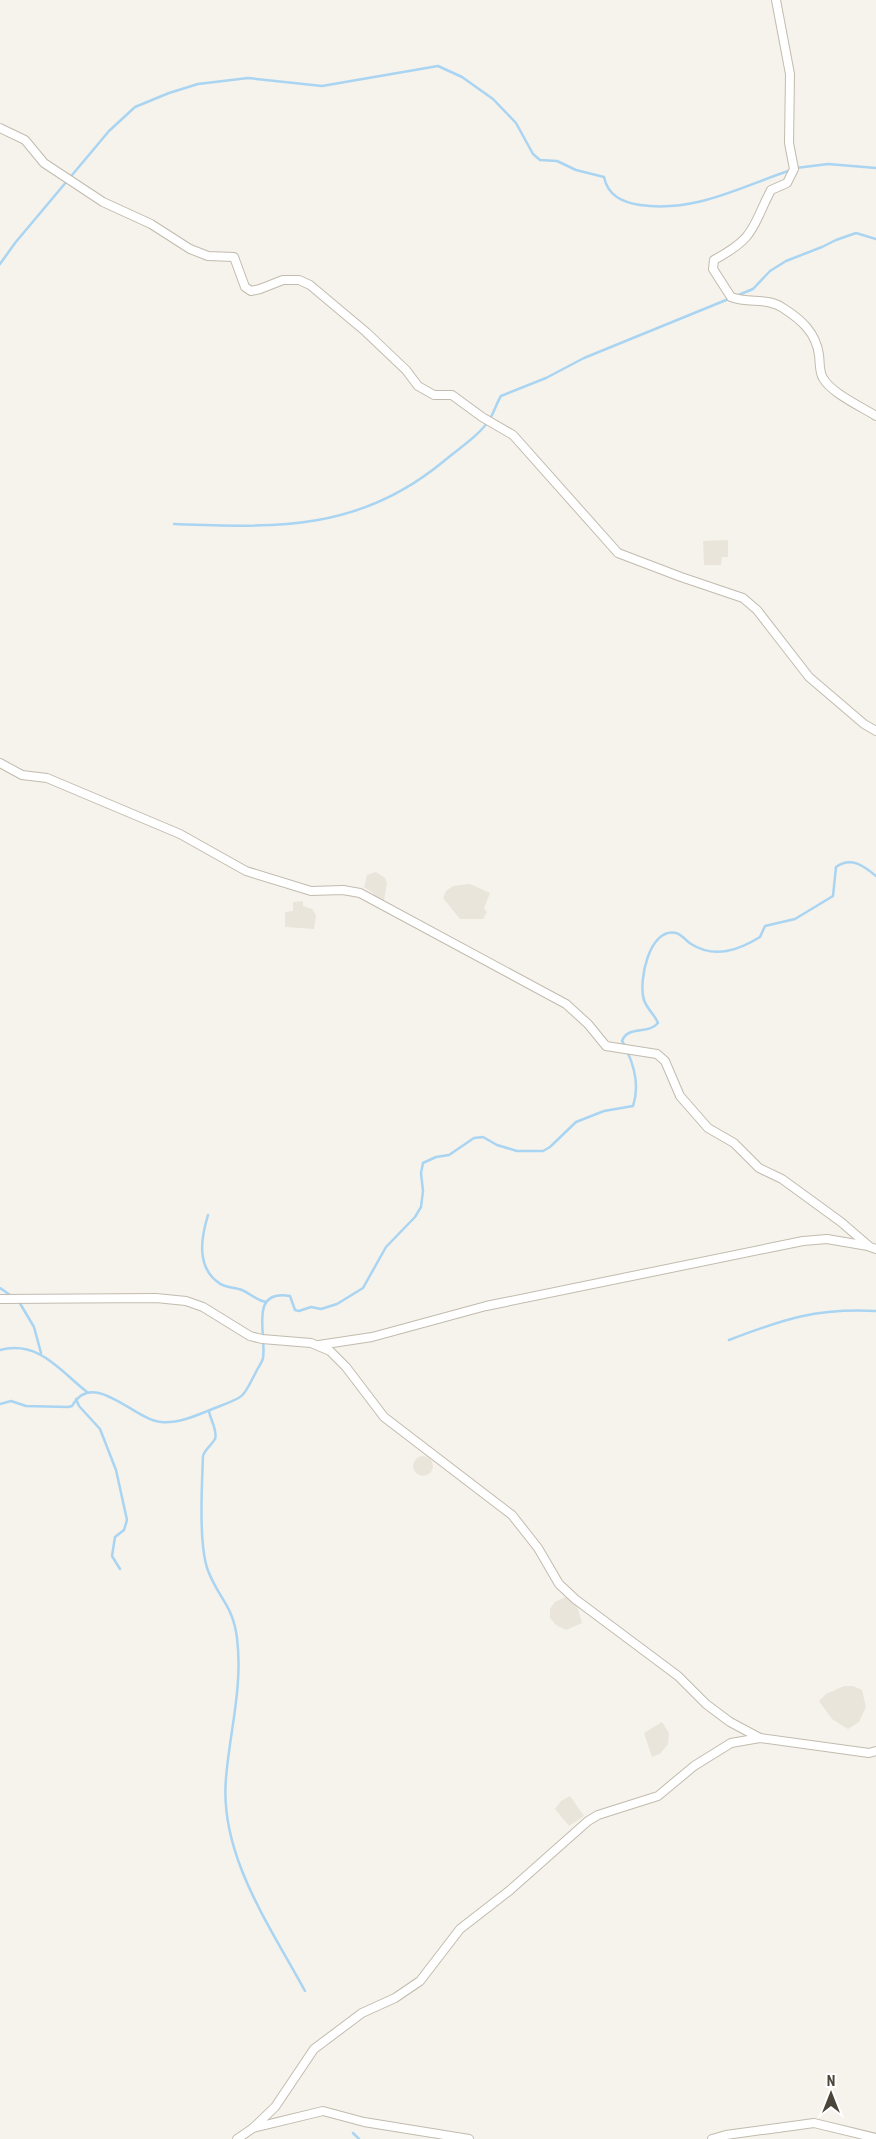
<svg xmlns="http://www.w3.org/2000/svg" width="876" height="2139" viewBox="0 0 876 2139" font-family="'Roboto Condensed',sans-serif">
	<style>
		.residential { fill: #eae5da }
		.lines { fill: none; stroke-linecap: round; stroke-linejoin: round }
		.stream { stroke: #a9d4f2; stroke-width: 2.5 }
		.street-casing { stroke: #c2bbae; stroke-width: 10 }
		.street { stroke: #fff; stroke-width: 8 }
	</style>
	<rect width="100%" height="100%" fill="#f6f3ec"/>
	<!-- residential -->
	<g class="residential">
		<path d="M728 540V557H722L721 565H704L703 541Z"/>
		<path d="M376 872 385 878 387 883 384 901 376 898 373 893 364 887 367 875Z"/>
		<path d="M470 884 490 893 484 908 487 912 483 919H460L443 898 446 891 453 886Z"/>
		<path d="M303 901V906L312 909 316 915 314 929 285 927V912L293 911V902Z"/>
		<circle cx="423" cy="1466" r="10"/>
		<path d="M565 1597 575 1599 582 1623 566 1630 556 1625 550 1618V1609L555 1602Z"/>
		<path d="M844 1686H853L862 1690 866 1707 859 1722 848 1729 832 1719 819 1701 826 1694Z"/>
		<path d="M662 1722 669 1733 668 1744 660 1754 652 1757 644 1733Z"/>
		<path d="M570 1796 584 1816 569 1826 555 1809 561 1801Z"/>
	</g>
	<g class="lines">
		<!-- stream -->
		<g class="stream">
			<path d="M796 168 828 164 876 168"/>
			<path d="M0 264 15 243 109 131 135 107 169 93 198 84 248 78 322 86 438 66 462 77 493 99 516 123 533 154 540 160 557 161 576 170 604 177C608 196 622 202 640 205 695 213 740 187 791 170"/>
			<path d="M736 296 753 289 770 271 786 261 822 247 836 240 856 233 876 239"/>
			<path d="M174 524C278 528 360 531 444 461 457 450 481 434 489 420 494 413 496 404 501 396L546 378 584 358 731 298"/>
			<path d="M625 1046 622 1041C628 1025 648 1035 658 1023 655 1015 647 1009 644 1000 638 982 649 927 676 933 683 935 686 941 691 944 715 959 739 950 760 937L765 926 795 919 833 896 836 867C851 856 864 866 876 876"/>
			<path d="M208 1215C201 1238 196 1267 219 1283 225 1288 235 1287 242 1290 251 1294 256 1300 266 1302"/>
			<path d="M0 1288 13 1297"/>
			<path d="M18 1300 34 1327 41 1353"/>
			<path d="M729 1340C784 1319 816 1308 876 1311"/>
			<path d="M0 1350C39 1340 60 1371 87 1392"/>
			<path d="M76 1399 79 1406 100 1429 116 1470 127 1520 124 1530 115 1537 112 1556 120 1569"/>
			<path d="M0 1404 11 1401 26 1406 68 1407 72 1406C93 1368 134 1420 161 1422 180 1424 202 1413 220 1406 247 1396 243 1396 256 1372 258 1367 262 1363 263 1358 267 1335 248 1289 290 1296L295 1310 299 1311 311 1307 321 1309 337 1304 363 1288 386 1247 415 1217 421 1207 423 1191 421 1173 423 1163 436 1157 449 1155 474 1138 483 1137 497 1145 517 1151H543L550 1147 576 1122 604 1111 633 1106C639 1088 635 1068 627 1051"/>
			<path d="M209 1411C210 1419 218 1431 215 1439 211 1446 205 1449 203 1456 202 1484 198 1549 209 1573 220 1600 233 1606 237 1638 243 1686 230 1730 226 1778 219 1855 270 1926 305 1991"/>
			<path d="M353 2133 359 2139"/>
		</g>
		<defs>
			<g id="street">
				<path d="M776 0 790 74 789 143 794 169 787 183 771 190C751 229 756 237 714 260L713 269 731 297C749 304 767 297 783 308 802 320 816 333 819 355 820 362 819 372 823 378 831 393 862 407 876 416"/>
				<path d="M0 128 25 140 44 163 103 202 151 224 190 249 208 256 234 257 245 287 251 291 260 289 283 280H299L310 285 366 332 406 370 418 386 434 395H452L482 417 513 435 618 553 681 577 743 598 757 610 809 677 864 724 876 731"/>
				<path d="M0 763 22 775 47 778 180 834 246 871 311 891 343 890 360 893 566 1004 588 1024 606 1046 657 1054 665 1061 680 1096 708 1128 734 1143 759 1168 782 1179 841 1222 870 1247 876 1249"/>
				<path d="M0 1299 156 1298 186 1301 203 1307 250 1336 262 1339 311 1343 330 1351 346 1367 384 1417 512 1515 538 1548 559 1584 575 1599 678 1676 706 1704 730 1722 760 1738"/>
				<path d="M319 1345 372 1337 486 1306 803 1241 827 1239 868 1246"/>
				<path d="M253 2128 275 2107 314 2049 362 2013 395 1998 420 1981 460 1929 509 1891 588 1821 598 1815 658 1796 694 1766 731 1743 760 1738 869 1753 876 1751"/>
				<path d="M237 2139 253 2128 323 2111 364 2122 469 2139"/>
				<path d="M712 2139 726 2135 814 2123 876 2138"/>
			</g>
		</defs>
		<!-- street casing -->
		<use href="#street" class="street-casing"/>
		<!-- street -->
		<use href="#street" class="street"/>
	</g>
	<!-- north arrow -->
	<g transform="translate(831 2094)" stroke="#ffffff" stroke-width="4" paint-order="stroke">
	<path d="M0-4L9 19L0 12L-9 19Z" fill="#4b4439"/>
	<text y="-8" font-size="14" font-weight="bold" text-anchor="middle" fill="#4b4439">N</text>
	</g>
</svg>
